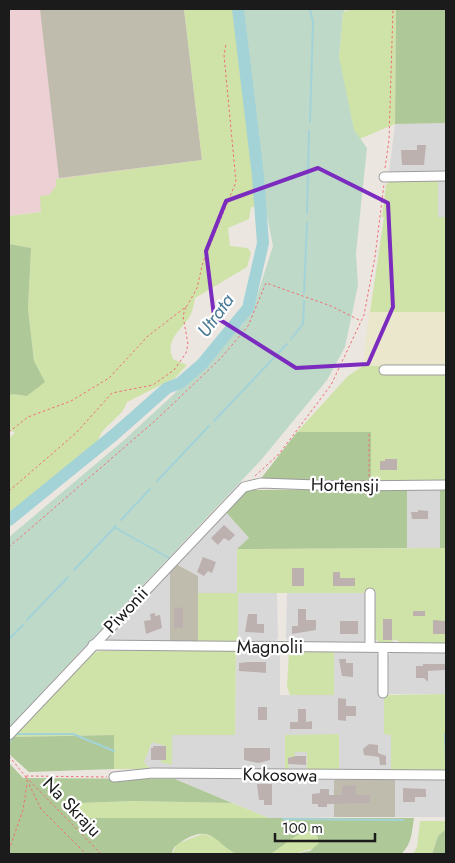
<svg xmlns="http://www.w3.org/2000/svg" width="455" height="863" viewBox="0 0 455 863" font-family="Jost,sans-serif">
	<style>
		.residential { fill: #d9d8d8 }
		.commercial { fill: #ecd0d4 }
		.construction { fill: #bfbcad }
		.farmland { fill: #eae7cd }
		.grass { fill: #cfe3a9 }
		.forest { fill: #aec898 }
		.wetland { fill: #bfd9c9 }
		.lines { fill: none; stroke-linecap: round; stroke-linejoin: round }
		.stream { stroke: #a3d3d7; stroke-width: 2 }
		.river { stroke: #a3d3d7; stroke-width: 12 }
		.building { fill: #bcb1ae }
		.minor-casing { stroke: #9c9c9c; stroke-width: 11 }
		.path { stroke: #ef6e75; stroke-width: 1; stroke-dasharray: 2.5 2.5; stroke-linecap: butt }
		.minor { stroke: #fff; stroke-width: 9 }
		.marked { fill: none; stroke: #7b2cbf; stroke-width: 4; stroke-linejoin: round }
		.labels { text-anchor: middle; stroke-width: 4.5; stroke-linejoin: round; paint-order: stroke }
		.street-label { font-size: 18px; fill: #1b1b1b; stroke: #fff }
		.water-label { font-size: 19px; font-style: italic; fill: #497a94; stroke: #fff }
	</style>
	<rect width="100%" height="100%" fill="#ece6e1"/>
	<!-- residential -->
	<g class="residential">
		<path d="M446 123V172H389L395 124Z"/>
		<rect x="438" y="181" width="8" height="36"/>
		<rect x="407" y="489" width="33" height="59"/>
		<path d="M224 510 249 538 237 593H277L278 638 273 643H238L237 593H198V576L174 563Z"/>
		<path d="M371 548 423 592 446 643H402L394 639 391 643H380L375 638H367L362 643H291L286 638 287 593H282Z"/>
		<path d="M170 569V643H104L103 639Z"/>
		<path d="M236 651H276L280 656V695H334V651H375L380 656 391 734V771L114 769V735H235Z"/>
		<path d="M393 651H446V694H389L388 656Z"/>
		<path d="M175 775 334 780V817L271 819 168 776Z"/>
		<rect x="395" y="779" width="51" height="38"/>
	</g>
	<!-- commercial -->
	<path class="commercial" d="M9 9H233L249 183 9 216Z"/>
	<!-- construction -->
	<g class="construction">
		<path d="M40 9H184L202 160 59 178Z"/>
		<path d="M174 563 198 576V643H170V569Z"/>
		<path d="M395 779V817H334V780Z"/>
	</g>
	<!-- farmland -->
	<path class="farmland" d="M369 312H446V366H363Z"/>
	<!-- grass -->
	<g class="grass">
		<path d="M184 9H244L265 206 251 207 249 219 228 228 230 246 248 248 251 253 247 267 195 298C194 303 193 309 191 314 183 330 164 338 173 359L187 365 175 378 127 402C121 420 101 425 98 442L9 513V438L15 433 9 429V396L12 394 27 396 44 382 34 361 28 309 31 248 9 244V216L41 212 40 196 49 195 56 186V179L202 160Z"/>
		<path d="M352 9H396L395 124 350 143 339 57 343 12Z"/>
		<path d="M390 180 438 181V217H446V312H370L384 217H382L386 185Z"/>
		<path d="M363 366H381V372L446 373V481H371L370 432H297L348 376Z"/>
		<path d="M446 548V643H402L394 639 391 643H380L375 638 376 593H238V643H198V593H237V549Z"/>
		<path d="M99 651H236L235 735H172V765L160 762 166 757V746L152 742 144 762 150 769H114V735L13 737 92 654Z"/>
		<path d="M289 651H334V695H290L287 687Z"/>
		<path d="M446 694V771H391V735L384 734V695Z"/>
		<path d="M339 734V771L305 770 307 766V752H295V757H288L289 772 285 770V735Z"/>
		<path d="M133 801 232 803 271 819 72 818V808L80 803Z"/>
		<path d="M420 821H445L446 829 438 836 432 854H413L417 847Z"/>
		<path d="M306 832C314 833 318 834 319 843L315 848 294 854H271L292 837Z"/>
		<path d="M202 834 216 837 237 854H172L177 844Z"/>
	</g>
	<!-- forest -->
	<g class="forest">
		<path d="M396 9H446V123L395 124Z"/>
		<path d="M9 244 31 248 28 309 34 361 45 382 27 396 12 394 9 396Z"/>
		<path d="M297 432H371V481H259Z"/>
		<path d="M407 489V548L237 549 249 538 224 510 239 494 248 490Z"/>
		<rect x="440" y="489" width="6" height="59"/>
		<path d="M114 735V769L29 772 9 754V740L13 737Z"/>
		<path d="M9 763 23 778 175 779 232 803 133 801 80 803 72 808 73 818H414C412 830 412 845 401 854H294L310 851 319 843C315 812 278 852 270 854 265 855 259 854 254 854 248 854 240 856 235 853 215 843 212 824 184 840 178 844 172 847 172 854H9Z"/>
		<path d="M446 829V854H432L438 836Z"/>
	</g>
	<!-- wetland -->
	<path class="wetland" d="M244 9H346L343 13 339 57 354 130 367 148 356 253 358 285 345 347 327 380 261 460 9 727V537L123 441 174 394 243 324 256 299 273 246 265 206Z"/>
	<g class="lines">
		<!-- stream -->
		<g class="stream">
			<path d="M310 122 313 22 310 9"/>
			<path d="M307 213 309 131"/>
			<path d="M304 293 307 223"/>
			<path d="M291 339 303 324 304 301"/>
			<path d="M214 421 287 344"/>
			<path d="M157 481 209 426"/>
			<path d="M121 520 150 489"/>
			<path d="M114 527 169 558"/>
			<path d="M74 570 116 526"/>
			<path d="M27 620 68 577"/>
			<path d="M9 639 23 625"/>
			<path d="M445 734 446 761"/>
			<path d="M9 742 16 734H73L114 751"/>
			<path d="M283 819 403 820"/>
		</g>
		<!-- river -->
		<path class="river" d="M9 520 115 434 167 388 180 383 202 364 248 308 263 243 258 176 238 9"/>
	</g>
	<!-- building -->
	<g class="building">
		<path d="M417 145H426L424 165H402L401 150H417Z"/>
		<path d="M385 459H397V470H380V461H385Z"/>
		<path d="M418 510 428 511V519H412L411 512H418Z"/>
		<path d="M224 525 235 535 229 541 224 538 218 545 211 538Z"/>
		<path d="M203 557 216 562 212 573 208 571 204 576 197 572Z"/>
		<rect x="292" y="568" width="12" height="18"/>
		<path d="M333 572H340V578H355V586H333Z"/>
		<path d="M174 607 183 608V628H174Z"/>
		<path d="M298 609H306V620H316V630L292 634V626H298Z"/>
		<rect x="413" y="611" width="12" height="5"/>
		<path d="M155 613V616L160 615 162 628 146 634 144 621 151 620 150 614Z"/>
		<path d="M248 614H257V624H264V633L245 632Z"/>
		<rect x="383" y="619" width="9" height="21"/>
		<path d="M433 620 446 621 445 634H433Z"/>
		<rect x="340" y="621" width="18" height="13"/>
		<path d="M339 659H346V663H353V677L342 676Z"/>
		<path d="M249 662H266V673L239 671V663Z"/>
		<path d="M423 664H445V670L428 671V682L424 678H416V666H423Z"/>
		<path d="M338 698 346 699V706H356V716H346V721L338 720Z"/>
		<rect x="258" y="707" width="9" height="13"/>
		<path d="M298 709H306V722L312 721V729H290V722H298Z"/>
		<path d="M369 744 378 745V753L386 756V765H380L379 757 364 755 363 749Z"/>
		<path d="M153 746H166V760H151V748H153Z"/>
		<path d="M244 748H270V760L258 763 244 760Z"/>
		<path d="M296 756H306V765L288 764V758Z"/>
		<path d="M257 784H272V805H264V800H259Z"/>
		<path d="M356 785V795H370V803L327 804V807H318V804H312V794L320 793V789H329V795H342V786Z"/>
		<path d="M403 788 426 789V797H415V802H403Z"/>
	</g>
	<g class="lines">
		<defs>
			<g id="minor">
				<path d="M384 177 446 176"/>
				<path d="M384 370H446"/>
				<path d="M370 593V647"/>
				<path d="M93 645 446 648"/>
				<path d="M383 648V693"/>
				<path d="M9 735 244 487 261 483 344 486 446 485"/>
				<path d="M114 777 153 773 446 775"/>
			</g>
		</defs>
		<!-- minor casing -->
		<use href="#minor" class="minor-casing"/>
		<!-- path -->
		<g class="path">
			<path d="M385 168 389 140 393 9"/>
			<path d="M9 432 28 417 71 401 109 378 148 336 187 306 197 288 203 262 236 182 224 55 226 44"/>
			<path d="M369 434V478"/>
			<path d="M255 476 279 454 331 385 364 315 375 257 384 184"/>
			<path d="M9 491 76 433 112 393 153 385 174 370 186 353 188 344 183 316 186 306"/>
			<path d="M9 547 156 420 221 358 248 326 266 283 331 306 361 321"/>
			<path d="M9 756 25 776 41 809 86 854"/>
			<path d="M26 776 107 777"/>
			<path d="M26 777 101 854"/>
			<path d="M9 850 23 810 27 784"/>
		</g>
		<!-- minor -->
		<use href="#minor" class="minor"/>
	</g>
	<!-- marked area -->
	<path class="marked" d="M318 168 388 203 393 307 368 364 296 368 214 316 206 251 226 201Z"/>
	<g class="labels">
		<!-- street labels -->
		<g class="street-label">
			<text transform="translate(345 485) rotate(1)" y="6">Hortensji</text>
			<text transform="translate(126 610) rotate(-47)" y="6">Piwonii</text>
			<text x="270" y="653">Magnolii</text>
			<text transform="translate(280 775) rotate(1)" y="6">Kokosowa</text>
			<text transform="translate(72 807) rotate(46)" y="6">Na Skraju</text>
		</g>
		<!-- water labels -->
		<g class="water-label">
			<text transform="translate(215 315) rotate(-54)" y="7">Utrata</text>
		</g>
	</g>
	<!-- border -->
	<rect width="455" height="863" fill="none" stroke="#1b1b1b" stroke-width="20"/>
	<!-- scale -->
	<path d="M275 833v8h100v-8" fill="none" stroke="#1b1b1b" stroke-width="2.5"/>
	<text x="282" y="833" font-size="15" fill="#1b1b1b" stroke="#ffffff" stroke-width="4" paint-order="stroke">100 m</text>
</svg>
